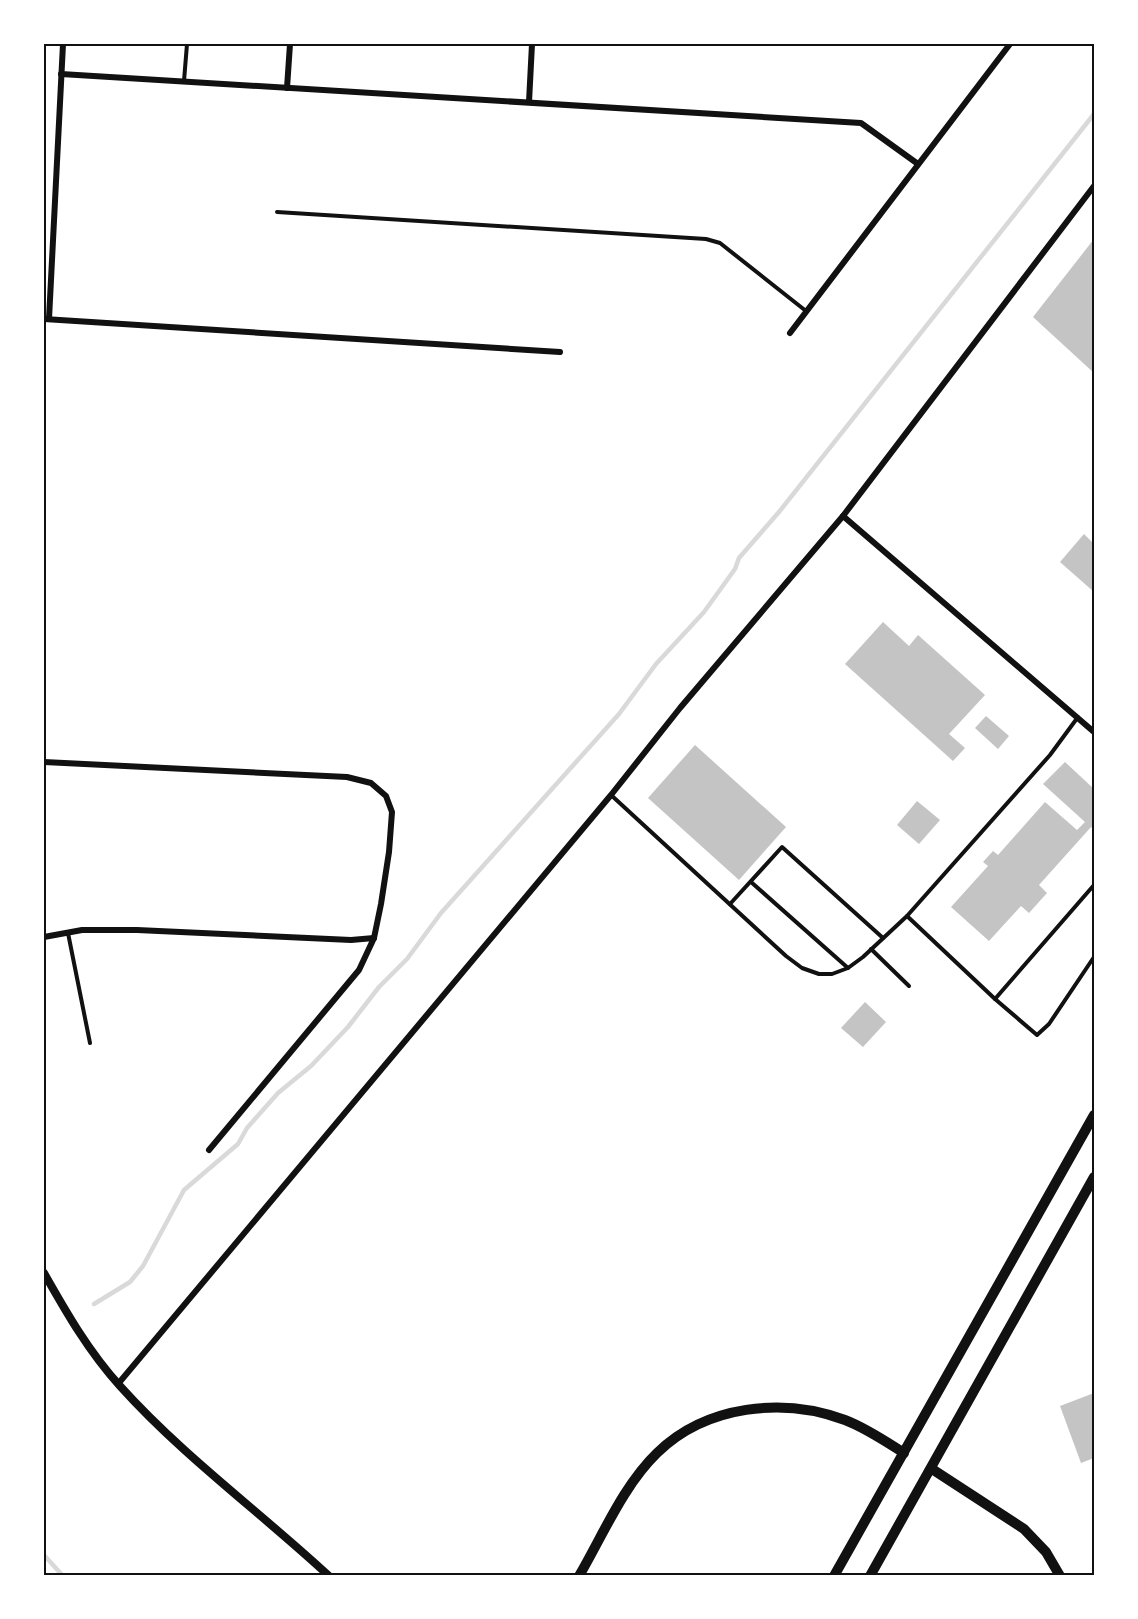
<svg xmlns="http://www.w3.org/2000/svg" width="1138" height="1619" viewBox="0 0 1138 1619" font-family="'Varela Round',sans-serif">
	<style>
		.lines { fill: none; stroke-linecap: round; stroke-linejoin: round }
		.stream { stroke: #d9d9d9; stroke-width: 4.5 }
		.building { fill: #c4c4c4 }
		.service { stroke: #111; stroke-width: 4 }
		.minor { stroke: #111; stroke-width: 6 }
		.tertiary { stroke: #111; stroke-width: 8 }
		.primary { stroke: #111; stroke-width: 10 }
		.neatline { fill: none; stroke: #111; stroke-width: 2 }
	</style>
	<rect width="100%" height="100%" fill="#fff"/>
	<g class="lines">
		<!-- stream -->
		<g class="stream">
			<path d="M94 1304 130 1282 143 1266 184 1190 238 1144 247 1128 278 1093 311 1066 348 1027 379 987 407 959 441 913 619 714 656 664 704 612 735 569 739 558 779 512 1094 114"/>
			<path d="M44 1555 63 1576"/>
		</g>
	</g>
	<!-- building -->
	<g class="building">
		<path d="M1094 239V373L1033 317Z"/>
		<path d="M1084 534 1094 544V592L1060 562Z"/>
		<path d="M883 622 909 646 918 635 985 695 949 734 965 748 953 761 845 664Z"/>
		<path d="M986 716 1009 736 998 749 975 728Z"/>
		<path d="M695 745 786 827 739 880 648 798Z"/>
		<path d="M1065 762 1094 789V830L1091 827 1039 885 1047 893 1029 913 1021 906 989 941 951 907 988 866 983 862 993 851 998 855 1045 802 1077 830 1085 822 1043 784Z"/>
		<path d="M917 801 940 820 919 844 897 825Z"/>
		<path d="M865 1002 886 1022 863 1047 841 1028Z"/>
		<path d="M1094 1393V1458L1081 1463 1060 1406Z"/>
	</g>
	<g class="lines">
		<!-- service -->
		<g class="service">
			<path d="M184 81 187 44"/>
			<path d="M277 212 706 239 720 243 806 311"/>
			<path d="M611 795 786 956 802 968 819 974H832L848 968 863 957 907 916 1050 755 1078 717"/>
			<path d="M751 882 848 968"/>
			<path d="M730 904 782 847 883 938"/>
			<path d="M907 916 995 999 1037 1035 1049 1024 1094 957"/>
			<path d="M68 933 90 1043"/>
			<path d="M871 949 909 986"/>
			<path d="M995 999 1094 885"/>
		</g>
		<!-- minor -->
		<g class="minor">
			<path d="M61 74 861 123 918 164"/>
			<path d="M287 88 290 44"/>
			<path d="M529 102 532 44"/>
			<path d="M44 319 560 352"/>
			<path d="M49 319 63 44"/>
			<path d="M790 333 1010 44"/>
			<path d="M843 516 1094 732"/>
			<path d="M44 762 347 777 371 783 386 796 392 812 389 852 381 904 374 938 359 970 209 1150"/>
			<path d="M44 937 82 930H137L351 940 374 938"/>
			<path d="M118 1384 611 795 680 708 843 516 1094 186"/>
		</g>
		<!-- tertiary -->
		<path class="tertiary" d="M44 1273C66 1312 89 1352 120 1386 183 1456 260 1512 329 1576"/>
		<!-- primary -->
		<g class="primary">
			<path d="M932 1469 1024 1529 1046 1552 1060 1576"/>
			<path d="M579 1576C603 1535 623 1486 657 1453 706 1405 783 1397 845 1420 866 1428 885 1441 904 1453"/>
			<path d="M834 1576 1094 1115"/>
			<path d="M870 1576 1094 1177"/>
		</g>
	</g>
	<!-- border -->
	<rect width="1138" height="1619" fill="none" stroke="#ffffff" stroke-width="90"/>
	<rect x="45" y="45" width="1048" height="1529" class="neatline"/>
</svg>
